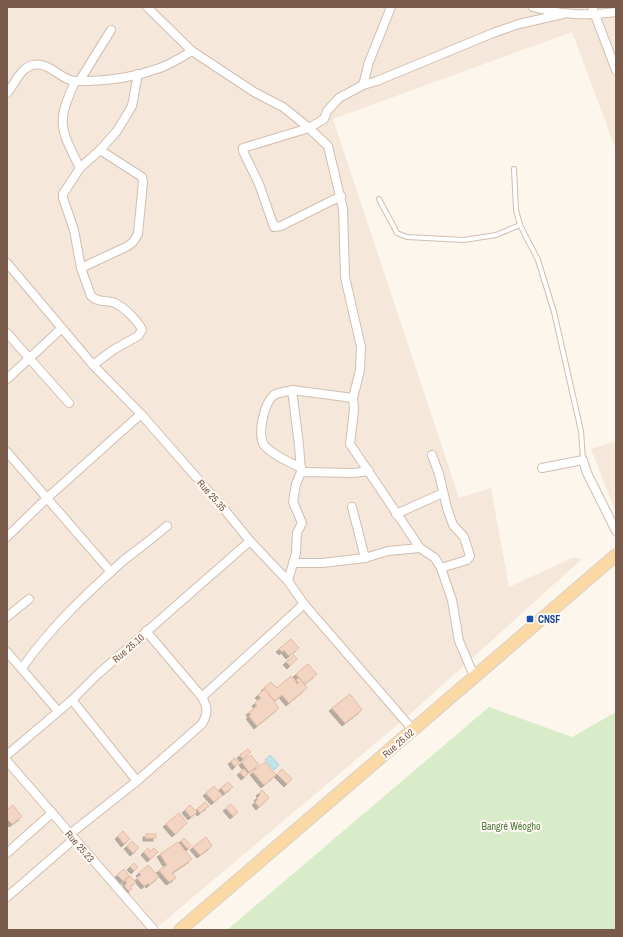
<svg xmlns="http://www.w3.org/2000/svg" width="623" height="937" viewBox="0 0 623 937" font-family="'Archivo Narrow',sans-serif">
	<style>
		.residential { fill: #f5e8da }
		.green { fill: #d8ecc9 }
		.water { fill: #bfe3e8; stroke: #a5d3da }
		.building { fill: #f3d5c3; stroke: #e6bba3; filter: url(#shadow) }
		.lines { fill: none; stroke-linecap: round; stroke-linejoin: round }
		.lane-casing { stroke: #d1beb0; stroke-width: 6 }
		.street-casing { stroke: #d1beb0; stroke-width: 10 }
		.primary-casing { stroke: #dad1cd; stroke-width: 14 }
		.lane { stroke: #fff; stroke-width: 4 }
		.street { stroke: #fff; stroke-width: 8 }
		.primary { stroke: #fbd9a5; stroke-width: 12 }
		.transit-dot { fill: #1a4fb4; stroke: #fffaf3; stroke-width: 1.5 }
		.labels { text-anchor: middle; stroke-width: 4; stroke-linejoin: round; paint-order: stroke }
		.street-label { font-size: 10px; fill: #7a5c4d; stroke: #fffaf3 }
		.transit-label { font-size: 10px; font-weight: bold; fill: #164399; stroke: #fffaf3; text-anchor: start }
		.park-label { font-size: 10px; fill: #537a41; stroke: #fffaf3 }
	</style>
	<defs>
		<filter id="shadow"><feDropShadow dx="-3" dy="3" stdDeviation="0" flood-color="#0004"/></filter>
	</defs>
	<rect width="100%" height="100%" fill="#fdf6ec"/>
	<!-- residential -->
	<g class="residential">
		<path d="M7 7H616V150L572 32 333 119 459 498 491 488 509 587 574 557 582 559 409 715 154 930H7Z"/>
		<path d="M616 441V513L591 449Z"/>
	</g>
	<!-- green -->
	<path class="green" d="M489 707 572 737 616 712V930H227Z"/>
	<!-- water -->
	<path class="water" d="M270 755 279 765 274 770 265 760Z"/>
	<!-- building -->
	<g class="building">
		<path d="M291 639 299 648 289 656 284 650 282 652 279 649Z"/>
		<path d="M294 655 297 659 290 666 286 662Z"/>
		<path d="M308 664 317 674 305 684 296 674Z"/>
		<path d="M291 676 297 684 299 683 296 680 299 678 307 688 289 703 282 695 275 701 264 688 271 682 277 688Z"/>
		<path d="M265 689 279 708 257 726 249 716 251 715 249 712 257 706 255 703 261 698 258 695Z"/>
		<path d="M350 694 362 710 345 723 332 708Z"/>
		<path d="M248 749 251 752 243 759 240 755Z"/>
		<path d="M251 755 259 765 249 772 242 762Z"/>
		<path d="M235 758 239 763 235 767 231 761Z"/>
		<path d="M265 762 276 775 264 785 253 772Z"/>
		<path d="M244 769 248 774 244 777 240 772Z"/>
		<path d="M282 769 292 779 287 784 277 774Z"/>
		<path d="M228 782 233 787 225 793 221 788Z"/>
		<path d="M214 786 222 795 214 802 206 793Z"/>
		<path d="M262 790 269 798 259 807 255 802 258 800 257 798 260 795 259 793Z"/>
		<path d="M205 802 209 806 200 813 197 809Z"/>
		<path d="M231 804 238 812 233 816 226 808Z"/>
		<path d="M13 805 22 817 12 824 7 819V810Z"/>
		<path d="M190 805 197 812 191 817 185 810Z"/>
		<path d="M179 813 187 823 175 834 166 824Z"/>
		<path d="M123 831 130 839 124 844 118 836Z"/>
		<rect x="146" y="834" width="10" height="4"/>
		<path d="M206 837 212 846 200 855 193 847Z"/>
		<path d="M184 838 191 846 188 849 181 841Z"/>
		<path d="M132 841 139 848 133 853 127 846Z"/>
		<path d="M178 842 192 859 172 873 176 878 169 882 159 870 167 865 160 854Z"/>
		<path d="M148 848 150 852 154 848 158 852 150 859 144 852Z"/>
		<path d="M134 863 138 867 134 871 130 867Z"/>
		<path d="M148 865 159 877 149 885 148 883 144 886 137 878 141 875 139 873Z"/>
		<path d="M124 869 129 876 123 881 117 875Z"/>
		<path d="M130 876 136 882 130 887 132 889 129 891 124 886 127 883 125 881Z"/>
	</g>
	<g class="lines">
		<defs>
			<g id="lane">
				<path d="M514 169 516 210 520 225 538 260 554 312 581 431 583 460"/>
				<path d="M379 199 397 233 407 237 464 240 496 235 520 225"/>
			</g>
			<g id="street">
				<path d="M147 7 192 51 254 92 283 107 309 128 324 119 327 111 339 98 363 85 369 62 391 7"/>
				<path d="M533 7C563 15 585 16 616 12"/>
				<path d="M592 7 616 70"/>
				<path d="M80 80 111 30"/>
				<path d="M75 82C56 123 60 128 80 168"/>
				<path d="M363 85 377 81 493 33 519 24 563 14"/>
				<path d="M7 93C15 84 20 68 33 65 49 61 62 81 75 81 104 82 132 78 160 68 171 64 182 57 192 51"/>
				<path d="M341 196 281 226 274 227 259 184 243 151V148L309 128 328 146 343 209 345 277 361 347 360 370 353 398 354 410 350 444 420 548 435 558 441 568 452 600 459 641 474 676"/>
				<path d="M7 263 93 365 141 414 224 509 250 541 288 581 304 604 413 730"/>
				<path d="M81 268 128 246 133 242 138 234 143 182 142 177 100 150"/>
				<path d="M7 333 69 403"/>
				<path d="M93 365 113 350 138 336 142 330C139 322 124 307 115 303 107 300 98 303 91 296L81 268 74 230 63 198V194L80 168 100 150 117 131 132 106 138 74"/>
				<path d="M7 379 62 328"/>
				<path d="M292 390C286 392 279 392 274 395 264 403 257 434 264 445 272 455 290 462 301 468"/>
				<path d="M7 452 111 572"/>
				<path d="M432 455 439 474 447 508 453 525 464 537 470 556 467 560 441 568"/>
				<path d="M542 468 583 460 587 473 616 531"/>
				<path d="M301 472 299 445 292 390 353 398"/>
				<path d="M352 507 365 558"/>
				<path d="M396 514 443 493"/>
				<path d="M7 537 47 498 141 414"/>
				<path d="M293 563H322L365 558 388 551 420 548"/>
				<path d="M288 581 296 553 297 533 302 523 293 502 296 484 301 472 354 473 369 471"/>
				<path d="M7 617 29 599"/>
				<path d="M7 652 58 711"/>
				<path d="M22 668C50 628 87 593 124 560 138 549 153 538 167 526"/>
				<path d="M202 697 304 604"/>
				<path d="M72 700 137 781"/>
				<path d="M7 755 72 700 97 675 250 541"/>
				<path d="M7 761 154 930"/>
				<path d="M70 834 137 781 202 724C208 713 208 708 202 697L146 631"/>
				<path d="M7 853 52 813"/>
				<path d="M7 897 74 839"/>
			</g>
			<path id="primary" d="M180 930 616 555"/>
		</defs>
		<!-- lane casing -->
		<use href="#lane" class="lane-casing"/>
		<!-- street casing -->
		<use href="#street" class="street-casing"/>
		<!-- primary casing -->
		<use href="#primary" class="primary-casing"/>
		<!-- lane -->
		<use href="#lane" class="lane"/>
		<!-- street -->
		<use href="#street" class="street"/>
		<!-- primary -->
		<use href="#primary" class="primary"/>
	</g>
	<!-- markers -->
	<rect class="transit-dot" x="526" y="615" width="8" height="8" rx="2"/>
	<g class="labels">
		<!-- street labels -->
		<g class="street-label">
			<text transform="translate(212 495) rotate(49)" y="4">Rue 25.35</text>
			<text transform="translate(128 648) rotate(-41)" y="4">Rue 25.10</text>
			<text transform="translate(398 743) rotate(-41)" y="4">Rue 25.02</text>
			<text transform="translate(80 846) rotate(49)" y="4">Rue 25.23</text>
		</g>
		<!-- transit labels -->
		<g class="transit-label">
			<text x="538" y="623">CNSF</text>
		</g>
		<!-- park labels -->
		<g class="park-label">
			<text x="511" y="830">Bangré Wéogho</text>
		</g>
	</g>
	<!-- border -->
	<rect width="623" height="937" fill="none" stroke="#7a5c4d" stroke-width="16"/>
</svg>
